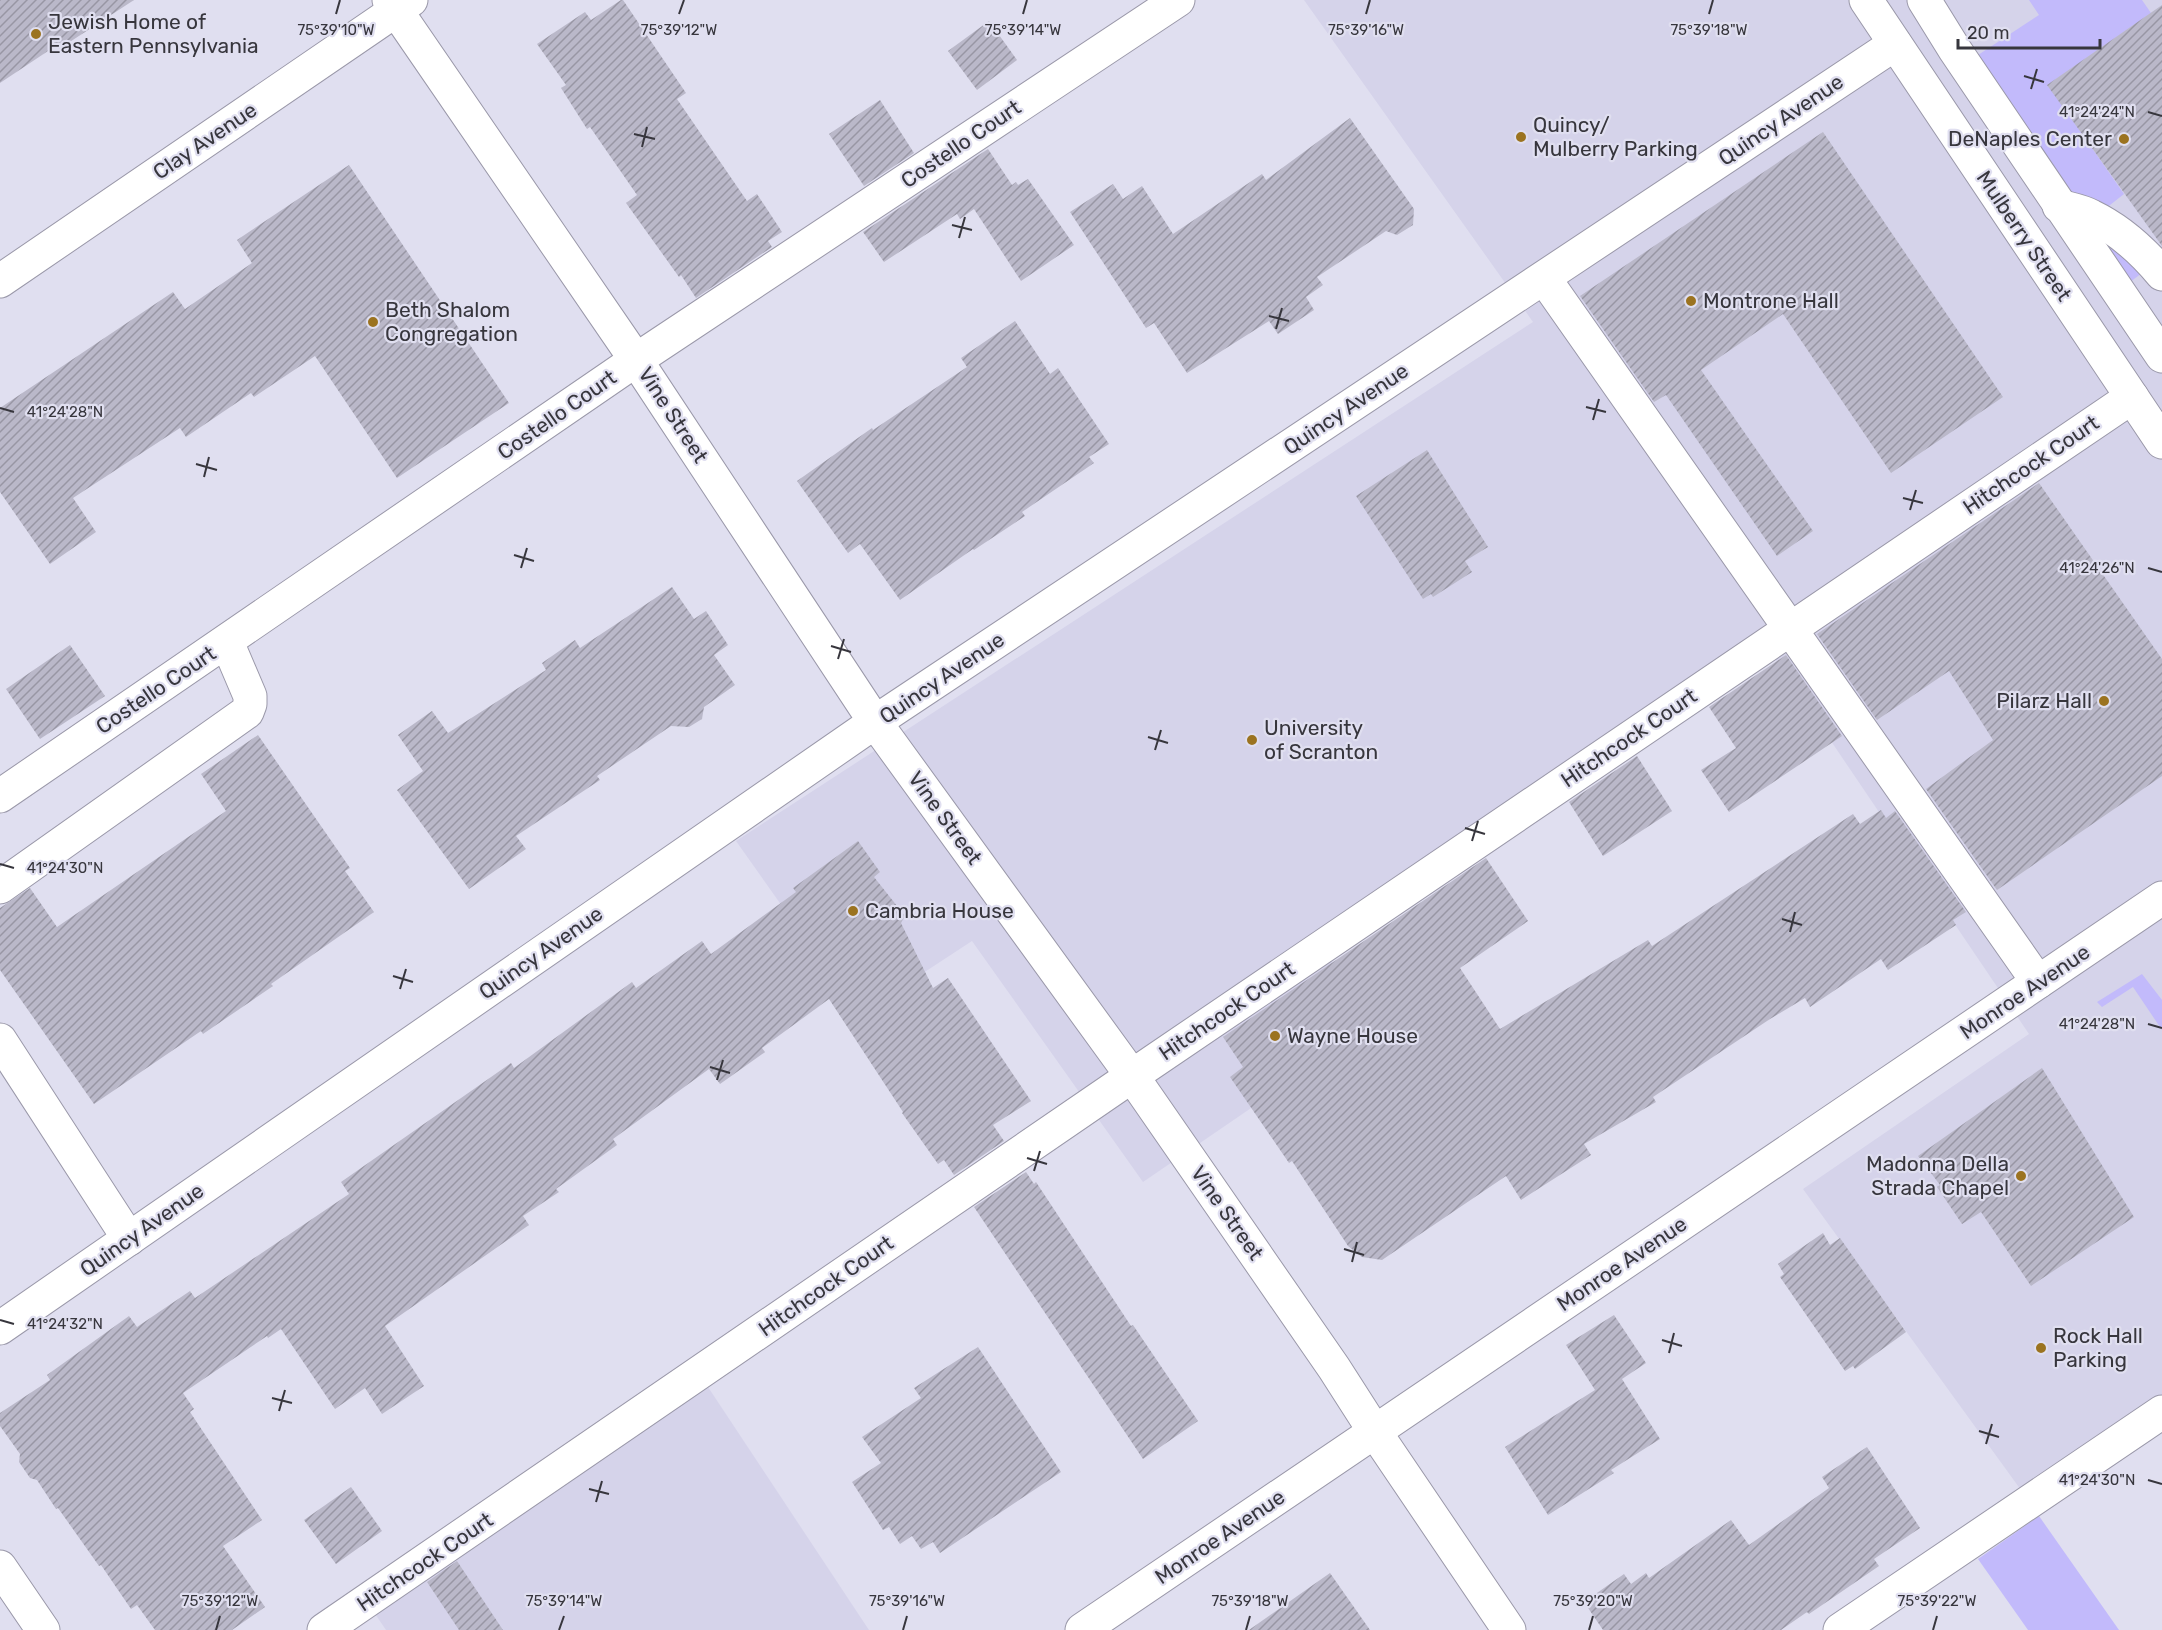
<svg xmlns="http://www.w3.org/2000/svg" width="2162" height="1630" viewBox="0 0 2162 1630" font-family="Rubik,sans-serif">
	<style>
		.built { fill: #d5d3ea }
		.green { fill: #c2bafb }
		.building { fill: url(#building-hatch) }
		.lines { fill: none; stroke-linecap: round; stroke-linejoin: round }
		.minor-casing { stroke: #9a98a9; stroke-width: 35 }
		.major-casing { stroke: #9a98a9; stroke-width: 35 }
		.minor { stroke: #fff; stroke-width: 33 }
		.major { stroke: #fff; stroke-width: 33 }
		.ticks { fill: none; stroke: #37363d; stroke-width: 2 }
		.poi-dot { fill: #9b7320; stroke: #e0dff0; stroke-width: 2 }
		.labels { text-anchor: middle; stroke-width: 4.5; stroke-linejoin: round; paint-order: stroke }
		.poi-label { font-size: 21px; fill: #37363d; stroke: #e0dff0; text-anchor: start }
		.street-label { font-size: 21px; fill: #37363d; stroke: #e0dff0 }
		.ticks-label { font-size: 15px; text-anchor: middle; fill: #37363d; stroke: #e0dff0; stroke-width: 4.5; stroke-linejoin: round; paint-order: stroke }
	</style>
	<defs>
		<pattern id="building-hatch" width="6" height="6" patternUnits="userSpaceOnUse" patternTransform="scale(1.5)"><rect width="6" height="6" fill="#bab8c9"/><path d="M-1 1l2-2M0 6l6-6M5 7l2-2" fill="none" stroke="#9896a4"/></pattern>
	</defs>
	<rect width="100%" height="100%" fill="#e0dff0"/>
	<!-- built -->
	<g class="built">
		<path d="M1304 0H2162V1421L2034 1508 1803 1189 2029 1034 1762 639 1316 941 1377 1022 1143 1182 972 941 859 1015 736 841 1533 322Z"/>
		<path d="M704 1381 869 1630H386L367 1602Z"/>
	</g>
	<!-- green -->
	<g class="green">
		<path d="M2029 0H2142L2151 13 2048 85 2124 194 2105 209 2067 192 1975 57 2039 15Z"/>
		<path d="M2091 227 2146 270 2126 285Z"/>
		<path d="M2142 974 2162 1000V1030L2133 987 2102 1007 2097 1002Z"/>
		<path d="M2039 1516 2119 1630H2028L1978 1559Z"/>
	</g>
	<!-- building -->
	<g class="building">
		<path d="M0 0H134L59 49 57 45 0 83Z"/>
		<path d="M621 0H623L686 93 677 99 747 201 757 194 782 232 768 241 772 247 696 298 681 275 679 277 626 203 637 195 590 127 587 129 561 88 566 85 537 44 585 12 591 20Z"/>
		<path d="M2162 5V246L2047 85Z"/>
		<path d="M989 21 1017 60 977 90 948 51Z"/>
		<path d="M880 100 914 153 864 186 829 134Z"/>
		<path d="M1350 118 1414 209 1413 225 1397 235 1386 231 1317 277 1323 285 1306 297 1314 310 1278 334 1269 321 1187 373 1154 323 1146 328 1070 212 1113 184 1123 199 1142 186 1173 234 1262 174 1266 180Z"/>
		<path d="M1823 132 2003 397 1891 473 1783 314 1701 370 1813 531 1777 556 1666 395 1654 402 1580 296Z"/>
		<path d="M988 149 1012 185 1016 182 1018 185 1028 179 1074 245 1021 281 974 209 960 219 957 214 884 262 863 232Z"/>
		<path d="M349 165 509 403 397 478 315 356 254 397 251 393 186 437 180 428 73 498 96 532 50 564 0 492V408L173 292 185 309 252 263 237 240Z"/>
		<path d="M1015 321 1050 374 1058 368 1109 444 1089 457 1094 463 1022 512 1025 516 974 550 973 549 900 600 860 544 848 553 797 481 872 428 873 430 967 367 961 358Z"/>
		<path d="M1427 450 1488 547 1465 561 1472 572 1433 597 1431 594 1423 599 1356 496Z"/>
		<path d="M2039 483 2162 659V776L1997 890 1926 789 1993 740 1949 671 1877 720 1817 634Z"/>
		<path d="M672 587 694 619 706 611 728 645 714 655 735 685 704 707 702 719 689 727 671 726 597 776 600 780 516 836 526 849 469 889 397 790 423 771 398 735 432 711 448 733 546 670 542 663 575 640 580 648Z"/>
		<path d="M70 645 105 696 40 739 6 689Z"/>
		<path d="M1786 655 1842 736 1729 812 1701 770 1736 748 1709 707Z"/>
		<path d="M258 735 350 868 345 871 374 912 271 984 273 986 203 1034 201 1031 94 1104 0 970V908L30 888 57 927 226 811 201 774Z"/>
		<path d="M1637 756 1672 811 1603 856 1569 802Z"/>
		<path d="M1881 810 1886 818 1895 811 1966 912 1953 920 1956 925 1888 970 1881 959 1810 1007 1805 998 1770 1019 1653 1097 1656 1102 1584 1144 1591 1155 1521 1200 1506 1176 1382 1260 1362 1257 1348 1246 1292 1161 1289 1163 1230 1077 1243 1067 1223 1037 1486 858 1528 921 1460 968 1500 1029 1648 940 1652 946 1853 814 1860 824Z"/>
		<path d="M858 841 880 872 874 877 905 916 901 923 933 988 948 978 1031 1101 993 1125 1004 1141 954 1175 944 1160 938 1164 902 1113 903 1112 829 999 762 1048 765 1052 720 1084 709 1069 613 1139 617 1145 556 1189 559 1192 523 1216 529 1225 385 1326 424 1386 382 1414 365 1388 335 1409 281 1329 268 1338 267 1336 183 1393 194 1409 190 1412 262 1520 223 1546 265 1607 232 1630H155L137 1605 131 1609 101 1565 99 1566 58 1508 56 1509 37 1480 30 1478 19 1462 20 1454 0 1426V1413L50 1380 47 1375 129 1316 137 1327 190 1291 195 1298 349 1194 341 1182 511 1063 514 1068 632 982 636 988 702 941 711 954 796 892 793 888Z"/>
		<path d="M2042 1068 2134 1217 2031 1286 1981 1212 1962 1224 1937 1187 1940 1185 1918 1156Z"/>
		<path d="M1026 1172 1034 1184 1036 1182 1131 1326 1133 1325 1198 1421 1143 1459 974 1207Z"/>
		<path d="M1823 1233 1830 1245 1840 1238 1906 1332 1855 1369 1853 1366 1845 1371 1780 1277 1784 1274 1778 1264Z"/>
		<path d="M1614 1315 1646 1363 1622 1379 1660 1439 1611 1470 1614 1473 1548 1515 1505 1447 1595 1390 1566 1345Z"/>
		<path d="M978 1347 1061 1472 940 1553 933 1542 921 1549 912 1536 900 1544 889 1527 883 1530 852 1482 881 1463 862 1437 921 1398 914 1388Z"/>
		<path d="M1867 1447 1920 1528 1874 1559 1879 1566 1809 1614 1807 1612 1781 1630H1603L1584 1602 1624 1574 1631 1584 1646 1573 1649 1578 1731 1520 1749 1545 1829 1488 1822 1477Z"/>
		<path d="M351 1487 382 1531 336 1564 304 1520Z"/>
		<path d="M457 1561 503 1630H459L427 1582Z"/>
		<path d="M1330 1573 1370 1630H1249Z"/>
	</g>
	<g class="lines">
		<defs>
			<g id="minor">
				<path d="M389 0 636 360 875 722 1132 1076 1334 1368 1375 1432 1509 1630"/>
				<path d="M1924 0 1955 50 2162 356"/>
				<path d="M2059 206C2070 209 2082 211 2091 216 2118 229 2143 251 2162 274"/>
				<path d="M1544 278 2038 982"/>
				<path d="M0 796 636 360 1178 0"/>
				<path d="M0 887 247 712 250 704V696L227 642"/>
				<path d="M0 1040 129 1239"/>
				<path d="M0 1328 875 722 1895 44"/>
				<path d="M0 1567 43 1630"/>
				<path d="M324 1630 1132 1076 2132 397"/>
				<path d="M1082 1630 2162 898"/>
				<path d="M1840 1630 2162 1412"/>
			</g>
			<g id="major">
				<path d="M1866 0 2162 442"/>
				<path d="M0 281 411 0"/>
			</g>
		</defs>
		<!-- minor casing -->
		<use href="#minor" class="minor-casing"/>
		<!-- major casing -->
		<use href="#major" class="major-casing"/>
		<!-- minor -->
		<use href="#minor" class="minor"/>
		<!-- major -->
		<use href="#major" class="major"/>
	</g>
	<!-- ticks -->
	<path class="ticks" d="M336 14 340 0M679 14 684 0M1023 14 1027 0M1366 14 1370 0M1709 14 1713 0M2024 76 2044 82M2031 89 2037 69M2148 112 2162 116M634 134 655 139M642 147 647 127M952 225 972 230M959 238 965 217M1269 316 1289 321M1276 329 1282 308M1586 407 1606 412M0 408 14 412M1593 420 1599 399M196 464 217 470M204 477 209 457M1903 498 1923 503M1910 510 1916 490M514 555 534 561M521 568 527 548M2148 568 2162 572M831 646 851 652M838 659 844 639M1148 737 1168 743M1155 750 1161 730M1465 828 1485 834M1472 841 1478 821M0 864 14 868M1782 919 1802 925M1790 932 1795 912M393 976 413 982M400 989 406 969M2148 1024 2162 1028M710 1067 730 1073M717 1080 723 1060M1027 1158 1047 1164M1034 1171 1040 1151M1344 1249 1364 1255M1352 1262 1357 1242M0 1320 14 1324M1662 1340 1682 1346M1669 1353 1674 1333M272 1398 292 1403M279 1411 285 1390M1979 1431 1999 1437M1986 1444 1992 1424M2148 1480 2162 1484M589 1489 609 1494M596 1502 602 1481M216 1630 220 1616M559 1630 564 1616M903 1630 907 1616M1246 1630 1250 1616M1589 1630 1593 1616M1933 1630 1937 1616"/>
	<!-- markers -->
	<g class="poi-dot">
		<circle cx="36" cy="34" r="6"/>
		<circle cx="1521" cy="137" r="6"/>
		<circle cx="2124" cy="139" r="6"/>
		<circle cx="1691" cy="301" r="6"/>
		<circle cx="373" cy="322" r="6"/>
		<circle cx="2104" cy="701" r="6"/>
		<circle cx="1252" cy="740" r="6"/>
		<circle cx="853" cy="911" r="6"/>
		<circle cx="1275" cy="1036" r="6"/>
		<circle cx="2021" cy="1176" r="6"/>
		<circle cx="2041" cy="1348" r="6"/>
	</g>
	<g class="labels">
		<!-- poi labels -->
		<g class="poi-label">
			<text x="48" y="29">Jewish Home of<tspan x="48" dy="24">Eastern Pennsylvania</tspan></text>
			<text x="1533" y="132">Quincy/<tspan x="1533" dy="24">Mulberry Parking</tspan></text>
			<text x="2112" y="146" text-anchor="end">DeNaples Center</text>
			<text x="1703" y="308">Montrone Hall</text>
			<text x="385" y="317">Beth Shalom<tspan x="385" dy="24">Congregation</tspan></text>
			<text x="2092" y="708" text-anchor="end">Pilarz Hall</text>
			<text x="1264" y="735">University<tspan x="1264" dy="24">of Scranton</tspan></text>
			<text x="865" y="918">Cambria House</text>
			<text x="1287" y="1043">Wayne House</text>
			<text x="2009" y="1171" text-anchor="end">Madonna Della<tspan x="2009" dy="24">Strada Chapel</tspan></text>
			<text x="2053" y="1343">Rock Hall<tspan x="2053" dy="24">Parking</tspan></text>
		</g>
		<!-- street labels -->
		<g class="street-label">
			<text transform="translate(1781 120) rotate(-34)" y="7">Quincy Avenue</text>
			<text transform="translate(205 141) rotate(-34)" y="7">Clay Avenue</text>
			<text transform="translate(961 144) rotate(-34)" y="7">Costello Court</text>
			<text transform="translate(2024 236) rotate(56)" y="7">Mulberry Street</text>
			<text transform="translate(1346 409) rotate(-34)" y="7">Quincy Avenue</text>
			<text transform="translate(557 415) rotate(-35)" y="7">Costello Court</text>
			<text transform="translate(673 415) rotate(57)" y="7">Vine Street</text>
			<text transform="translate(2031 465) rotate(-34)" y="7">Hitchcock Court</text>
			<text transform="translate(942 678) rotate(-34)" y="7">Quincy Avenue</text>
			<text transform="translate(156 690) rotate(-34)" y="7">Costello Court</text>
			<text transform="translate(1629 738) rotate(-34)" y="7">Hitchcock Court</text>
			<text transform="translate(945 818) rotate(54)" y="7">Vine Street</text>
			<text transform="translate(541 953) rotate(-35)" y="7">Quincy Avenue</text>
			<text transform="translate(2025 992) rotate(-34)" y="7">Monroe Avenue</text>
			<text transform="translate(1227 1011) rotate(-34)" y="7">Hitchcock Court</text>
			<text transform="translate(1227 1213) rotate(55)" y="7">Vine Street</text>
			<text transform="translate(142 1230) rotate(-35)" y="7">Quincy Avenue</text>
			<text transform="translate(1622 1264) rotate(-34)" y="7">Monroe Avenue</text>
			<text transform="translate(826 1286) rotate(-35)" y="7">Hitchcock Court</text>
			<text transform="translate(1220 1537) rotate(-34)" y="7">Monroe Avenue</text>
			<text transform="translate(425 1562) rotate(-34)" y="7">Hitchcock Court</text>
		</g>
	</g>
	<g class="ticks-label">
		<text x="336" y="35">75°39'10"W</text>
		<text x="679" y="35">75°39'12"W</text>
		<text x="1023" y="35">75°39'14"W</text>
		<text x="1366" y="35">75°39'16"W</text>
		<text x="1709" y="35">75°39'18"W</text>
		<text x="2097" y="117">41°24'24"N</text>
		<text x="65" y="417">41°24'28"N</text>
		<text x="2097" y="573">41°24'26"N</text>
		<text x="65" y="873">41°24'30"N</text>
		<text x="2097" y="1029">41°24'28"N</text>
		<text x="65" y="1329">41°24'32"N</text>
		<text x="2097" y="1485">41°24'30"N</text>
		<text x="220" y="1606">75°39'12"W</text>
		<text x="564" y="1606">75°39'14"W</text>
		<text x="907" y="1606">75°39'16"W</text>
		<text x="1250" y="1606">75°39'18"W</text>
		<text x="1593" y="1606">75°39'20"W</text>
		<text x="1937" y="1606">75°39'22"W</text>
	</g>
	<!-- scale -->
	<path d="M1958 39v9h142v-9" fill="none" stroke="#37363d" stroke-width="3"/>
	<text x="1967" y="39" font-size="18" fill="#37363d" stroke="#e0dff0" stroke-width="4.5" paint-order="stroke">20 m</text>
</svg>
